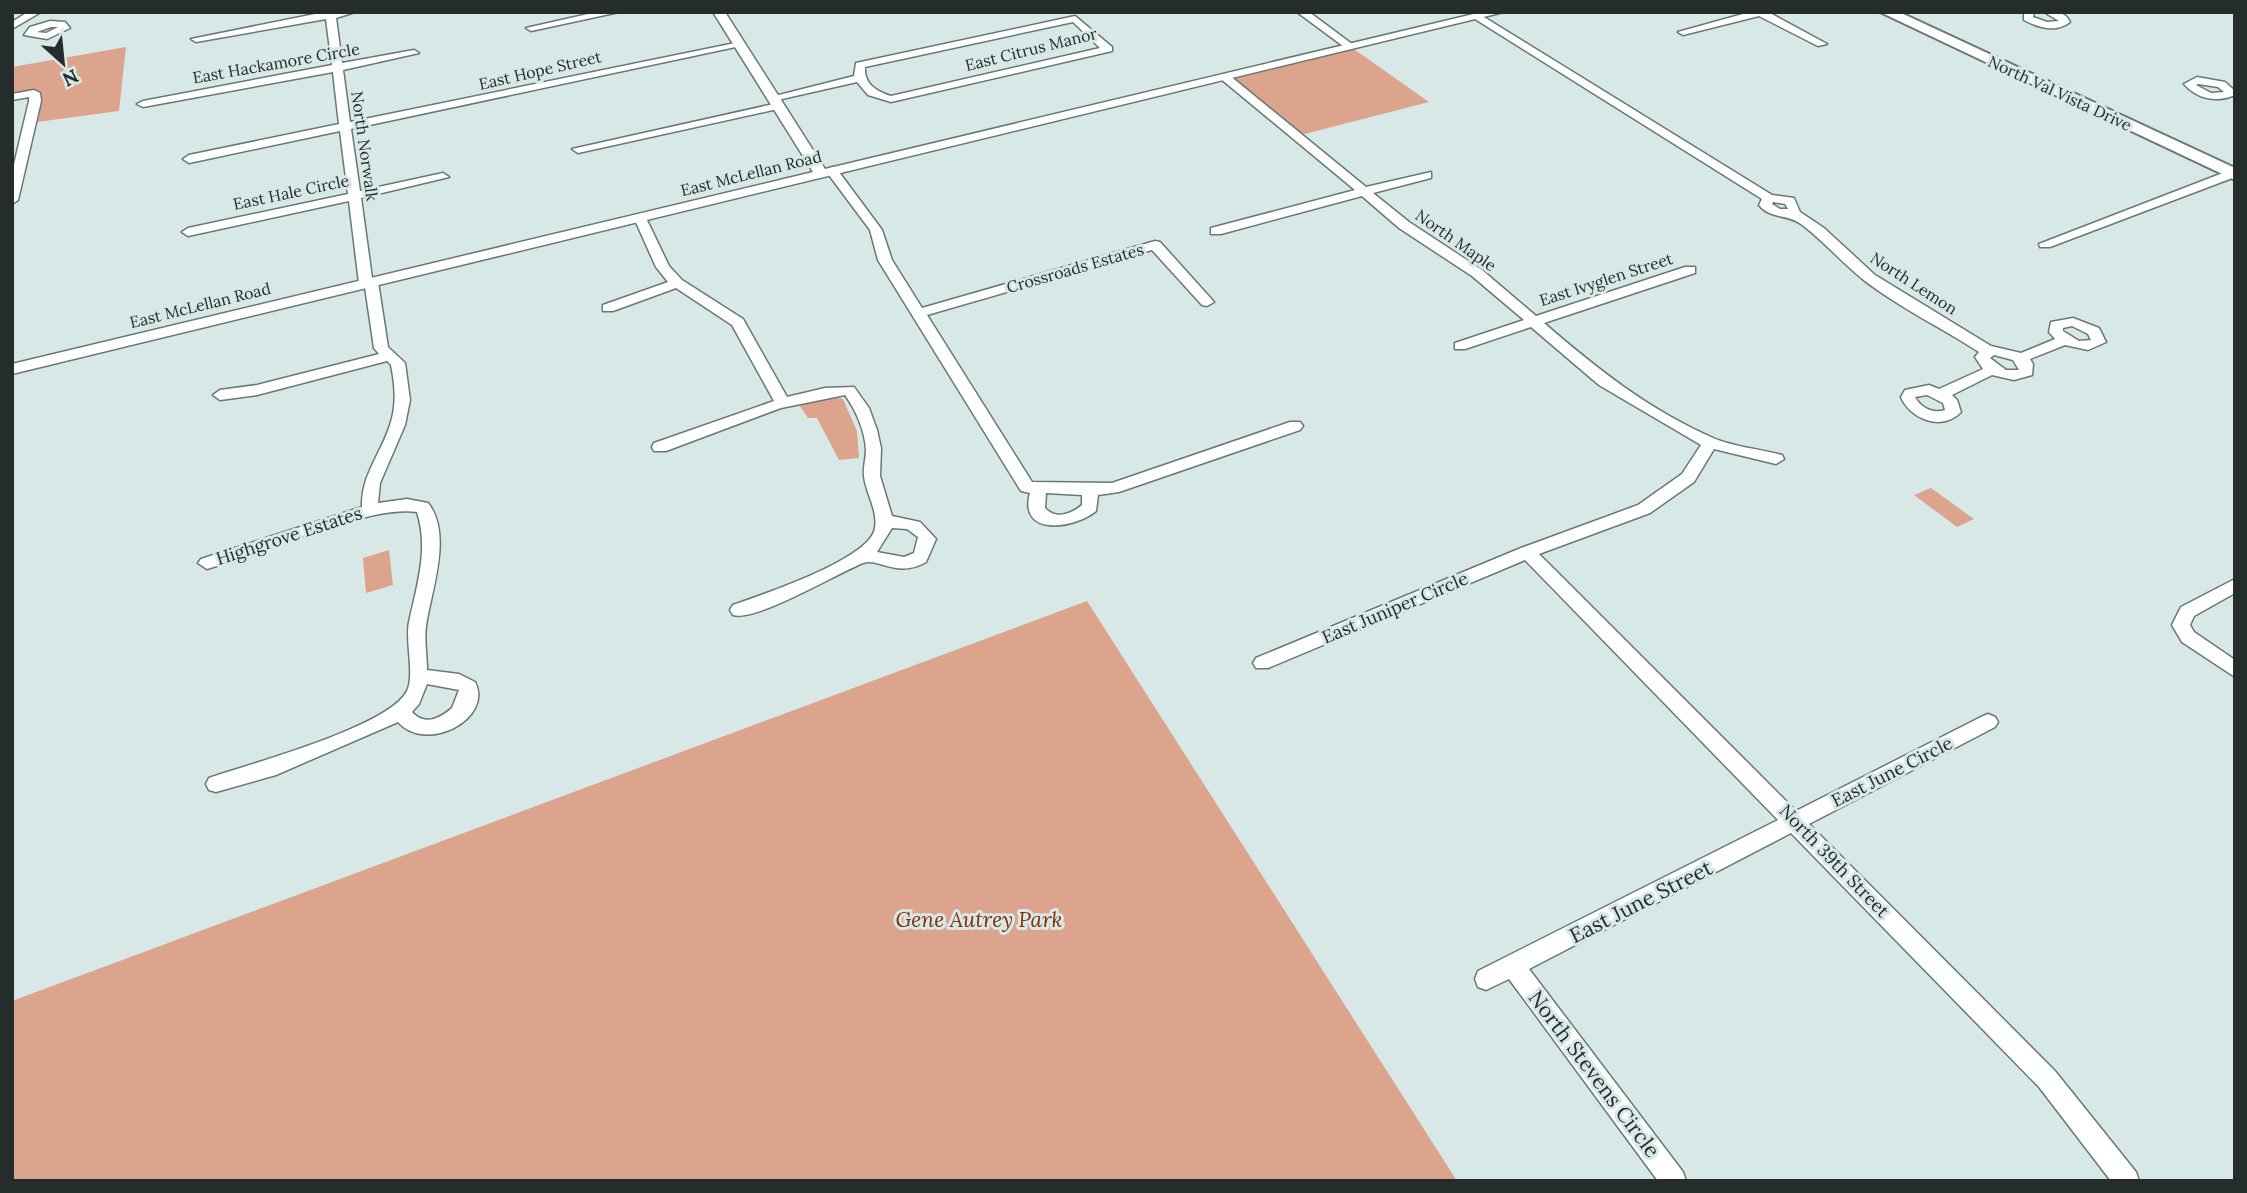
<svg xmlns="http://www.w3.org/2000/svg" width="2247" height="1193" viewBox="0 0 2247 1193" font-family="Lora,serif">
	<style>
		.green { fill: #dda48d }
		.lines { fill: none; stroke-linecap: round; stroke-linejoin: round }
		.minor-casing { stroke: #687877; stroke-width: 3 }
		.tertiary-casing { stroke: #687877; stroke-width: 3 }
		.secondary-casing { stroke: #687877; stroke-width: 4 }
		.minor { fill: #fff; fill-rule: evenodd }
		.tertiary { fill: #fff; fill-rule: evenodd }
		.secondary { fill: #fff; fill-rule: evenodd }
		.labels { text-anchor: middle; stroke-width: 6; stroke-linejoin: round; paint-order: stroke }
		.far-street-label { font-size: 16px; fill: #252c2c; stroke: #d7e8e7 }
		.street-label { font-size: 18px; fill: #252c2c; stroke: #d7e8e7 }
		.near-street-label { font-size: 21px; fill: #252c2c; stroke: #d7e8e7 }
		.near-park-label { font-size: 21px; font-style: italic; fill: #812e00; stroke: #d7e8e7 }
	</style>
	<rect width="100%" height="100%" fill="#d7e8e7"/>
	<!-- green -->
	<g class="green">
		<path d="M126 47 119 111 29 123 34 93 12 97V67Z"/>
		<path d="M1351 47 1429 102 1297 136 1225 77Z"/>
		<path d="M831 396 843 399 857 431 859 458 839 460 817 418H808L798 403Z"/>
		<path d="M1931 488 1974 519 1957 527 1914 495Z"/>
		<path d="M389 550 393 585 366 593 363 558Z"/>
		<path d="M1087 601 1457 1181H12V1001Z"/>
	</g>
	<g class="lines">
		<defs>
			<g id="minor">
				<path d="M28 12H41L12 29V22Z"/>
				<path d="M325 12H355L336 18 342 63 414 50 419 53 343 70 350 122 740 42 745 45 351 129 360 191 443 173 449 177 361 198 372 278 378 282 388 347 405 363 410 400 405 425 380 483 378 503 407 499 428 503C453 534 431 591 426 626 424 640 427 655 427 670L459 674 475 682C494 719 426 754 398 722L276 775 216 792 209 790 206 784 209 778C249 764 389 727 407 691 415 675 405 641 409 622 417 585 429 549 417 512 371 504 257 555 207 569L198 563 201 559 362 507C361 475 381 454 390 425 397 405 395 385 391 365L387 361 257 395 220 400 213 395 220 390 257 385 379 354 374 348 365 287 359 283 349 201 188 236 182 232 188 228 348 194 340 131 189 163 183 159 189 155 339 124 333 72 143 107 137 104 143 101 332 65 326 19 196 42 191 39ZM427 684 459 690 452 708C439 719 425 726 412 712L419 704Z"/>
				<path d="M597 12H619L531 31 526 28Z"/>
				<path d="M1297 12H1309L1356 47 1347 49Z"/>
				<path d="M1750 12H1768L1827 44 1818 46 1759 16 1683 35 1678 32Z"/>
				<path d="M2024 12H2034L2033 17 2047 22 2059 21 2044 12C2055 12 2065 11 2070 22 2056 33 2039 28 2024 20Z"/>
				<path d="M1479 14 1772 195 1794 198 1800 212 1824 228 1875 275 1991 346 2021 353 2055 339 2049 332 2051 322 2073 318 2099 328 2106 342 2088 350 2065 345 2030 359 2033 364 2032 375 2014 380 1992 375 1952 395 1957 400 1961 412C1942 432 1910 419 1901 397L1905 390 1929 385 1939 389 1983 369 1975 357 1979 352C1942 328 1900 308 1865 281 1842 263 1824 241 1801 224 1787 214 1770 219 1759 205L1762 199 1475 19V15ZM1773 202 1785 204 1788 209H1780L1772 204ZM2072 326 2088 334 2091 340 2079 341 2063 331V328ZM1994 355 2013 360 2019 370H2006L1990 358ZM1927 395 1943 403 1945 410C1933 414 1921 408 1915 397Z"/>
				<path d="M1075 16 1112 47V51L891 102 868 95 857 82 773 101 767 98 854 76 856 63ZM1073 22 1100 48 891 96C876 91 864 84 865 67Z"/>
				<path d="M50 21 65 22 70 28 47 39 24 35 30 27ZM51 27H58L46 33 37 32Z"/>
				<path d="M1221 75H1229L1366 187 1431 172V178L1373 193 1409 222 1482 270 1536 316 1685 267H1695V273L1544 323C1596 368 1649 410 1713 438 1734 447 1760 449 1782 455L1784 459 1776 464 1714 449 1694 482 1650 513 1539 554 1796 811 1981 717 1988 714 1995 717 1998 722 1995 727 1809 824 2055 1071 2136 1172 2139 1181H2111L2039 1087 1791 833 1529 969 1683 1172 1686 1181H1658L1509 979 1486 990 1478 987 1475 979 1478 971 1778 820 1525 560 1268 668H1256L1253 663 1256 658 1521 548 1638 505 1682 474 1701 445 1599 385 1531 327 1465 349H1455V343L1524 320 1472 276 1399 228 1362 196 1221 234H1211V228L1355 190 1221 79Z"/>
				<path d="M2197 77 2225 82 2235 91V95C2216 103 2197 99 2184 84ZM2198 84 2218 87 2224 92 2211 93 2196 85Z"/>
				<path d="M34 90 40 93 41 101 18 200 12 204V173L29 101V97L12 100V94Z"/>
				<path d="M778 103 782 104V108L578 153 572 149Z"/>
				<path d="M832 167 836 168 882 230 892 260 922 308 1155 241 1160 242 1214 302 1207 306 1202 305 1152 250 927 315 1032 482 1112 483 1290 422H1300L1303 426 1300 430 1119 492 1098 495 1096 511C1074 529 1018 537 1030 493L1021 491 878 260 870 230 826 171ZM1046 493 1082 495V505C1071 514 1056 520 1045 508Z"/>
				<path d="M2228 171H2235V177L2050 247H2040L2039 244Z"/>
				<path d="M640 214 646 218 669 266 682 280 743 319 787 397 825 388 854 387 869 408 877 430 881 448 880 476 892 516 920 522 936 539 926 562C897 579 878 557 863 563 838 573 756 622 733 615L730 610 733 605C761 595 871 559 875 528 878 510 866 494 864 476 863 467 866 458 866 450 865 431 856 410 845 395L781 408 666 451H654L652 447 654 443 774 401 732 325 676 288 613 311H603V305L668 282 656 267 634 218ZM892 528 907 529 918 537 914 553 904 557 877 552Z"/>
				<path d="M2235 579V593L2194 616 2190 625 2194 632 2235 660V677L2182 642 2172 625 2181 607Z"/>
			</g>
			<path id="tertiary" d="M713 12H725L825 169 1482 12H1504L12 374V364L813 172Z"/>
			<path id="secondary" d="M1880 12H1899L2235 168V180Z"/>
		</defs>
		<!-- minor casing -->
		<use href="#minor" class="minor-casing"/>
		<!-- tertiary casing -->
		<use href="#tertiary" class="tertiary-casing"/>
		<!-- secondary casing -->
		<use href="#secondary" class="secondary-casing"/>
		<!-- minor -->
		<use href="#minor" class="minor"/>
		<!-- tertiary -->
		<use href="#tertiary" class="tertiary"/>
		<!-- secondary -->
		<use href="#secondary" class="secondary"/>
	</g>
	<g class="labels">
		<!-- far-street labels -->
		<g class="far-street-label">
			<text transform="translate(1031 49) rotate(-14)" y="6">East Citrus Manor</text>
			<text transform="translate(276 63) rotate(-10)" y="6">East Hackamore Circle</text>
			<text transform="translate(540 70) rotate(-13)" y="6">East Hope Street</text>
			<text transform="translate(2060 93) rotate(25)" y="6">North Val Vista Drive</text>
			<text transform="translate(365 146) rotate(82)" y="6">North Norwalk</text>
			<text transform="translate(751 173) rotate(-14)" y="6">East McLellan Road</text>
			<text transform="translate(291 192) rotate(-12)" y="6">East Hale Circle</text>
			<text transform="translate(1456 240) rotate(35)" y="6">North Maple</text>
			<text transform="translate(1075 268) rotate(-16)" y="6">Crossroads Estates</text>
			<text transform="translate(1606 279) rotate(-18)" y="6">East Ivyglen Street</text>
			<text transform="translate(1914 283) rotate(33)" y="6">North Lemon</text>
			<text transform="translate(200 305) rotate(-14)" y="6">East McLellan Road</text>
		</g>
		<!-- street labels -->
		<g class="street-label">
			<text transform="translate(289 536) rotate(-18)" y="6">Highgrove Estates</text>
			<text transform="translate(1395 608) rotate(-23)" y="6">East Juniper Circle</text>
			<text transform="translate(1892 772) rotate(-27)" y="6">East June Circle</text>
			<text transform="translate(1834 861) rotate(46)" y="6">North 39th Street</text>
		</g>
		<!-- near-street labels -->
		<g class="near-street-label">
			<text transform="translate(1641 902) rotate(-27)" y="7">East June Street</text>
			<text transform="translate(1594 1074) rotate(53)" y="7">North Stevens Circle</text>
		</g>
		<!-- near-park labels -->
		<g class="near-park-label">
			<text x="979" y="927">Gene Autrey Park</text>
		</g>
	</g>
	<!-- border -->
	<rect width="2247" height="1193" fill="none" stroke="#252c2c" stroke-width="28"/>
	<!-- north arrow -->
	<g transform="translate(63 63) rotate(153)" stroke="#d7e8e7" stroke-width="5" paint-order="stroke">
	<path d="M0-5L12 26L0 18L-12 26Z" fill="#252c2c"/>
	<text y="-10" font-size="19" font-weight="bold" text-anchor="middle" fill="#252c2c">N</text>
	</g>
</svg>
